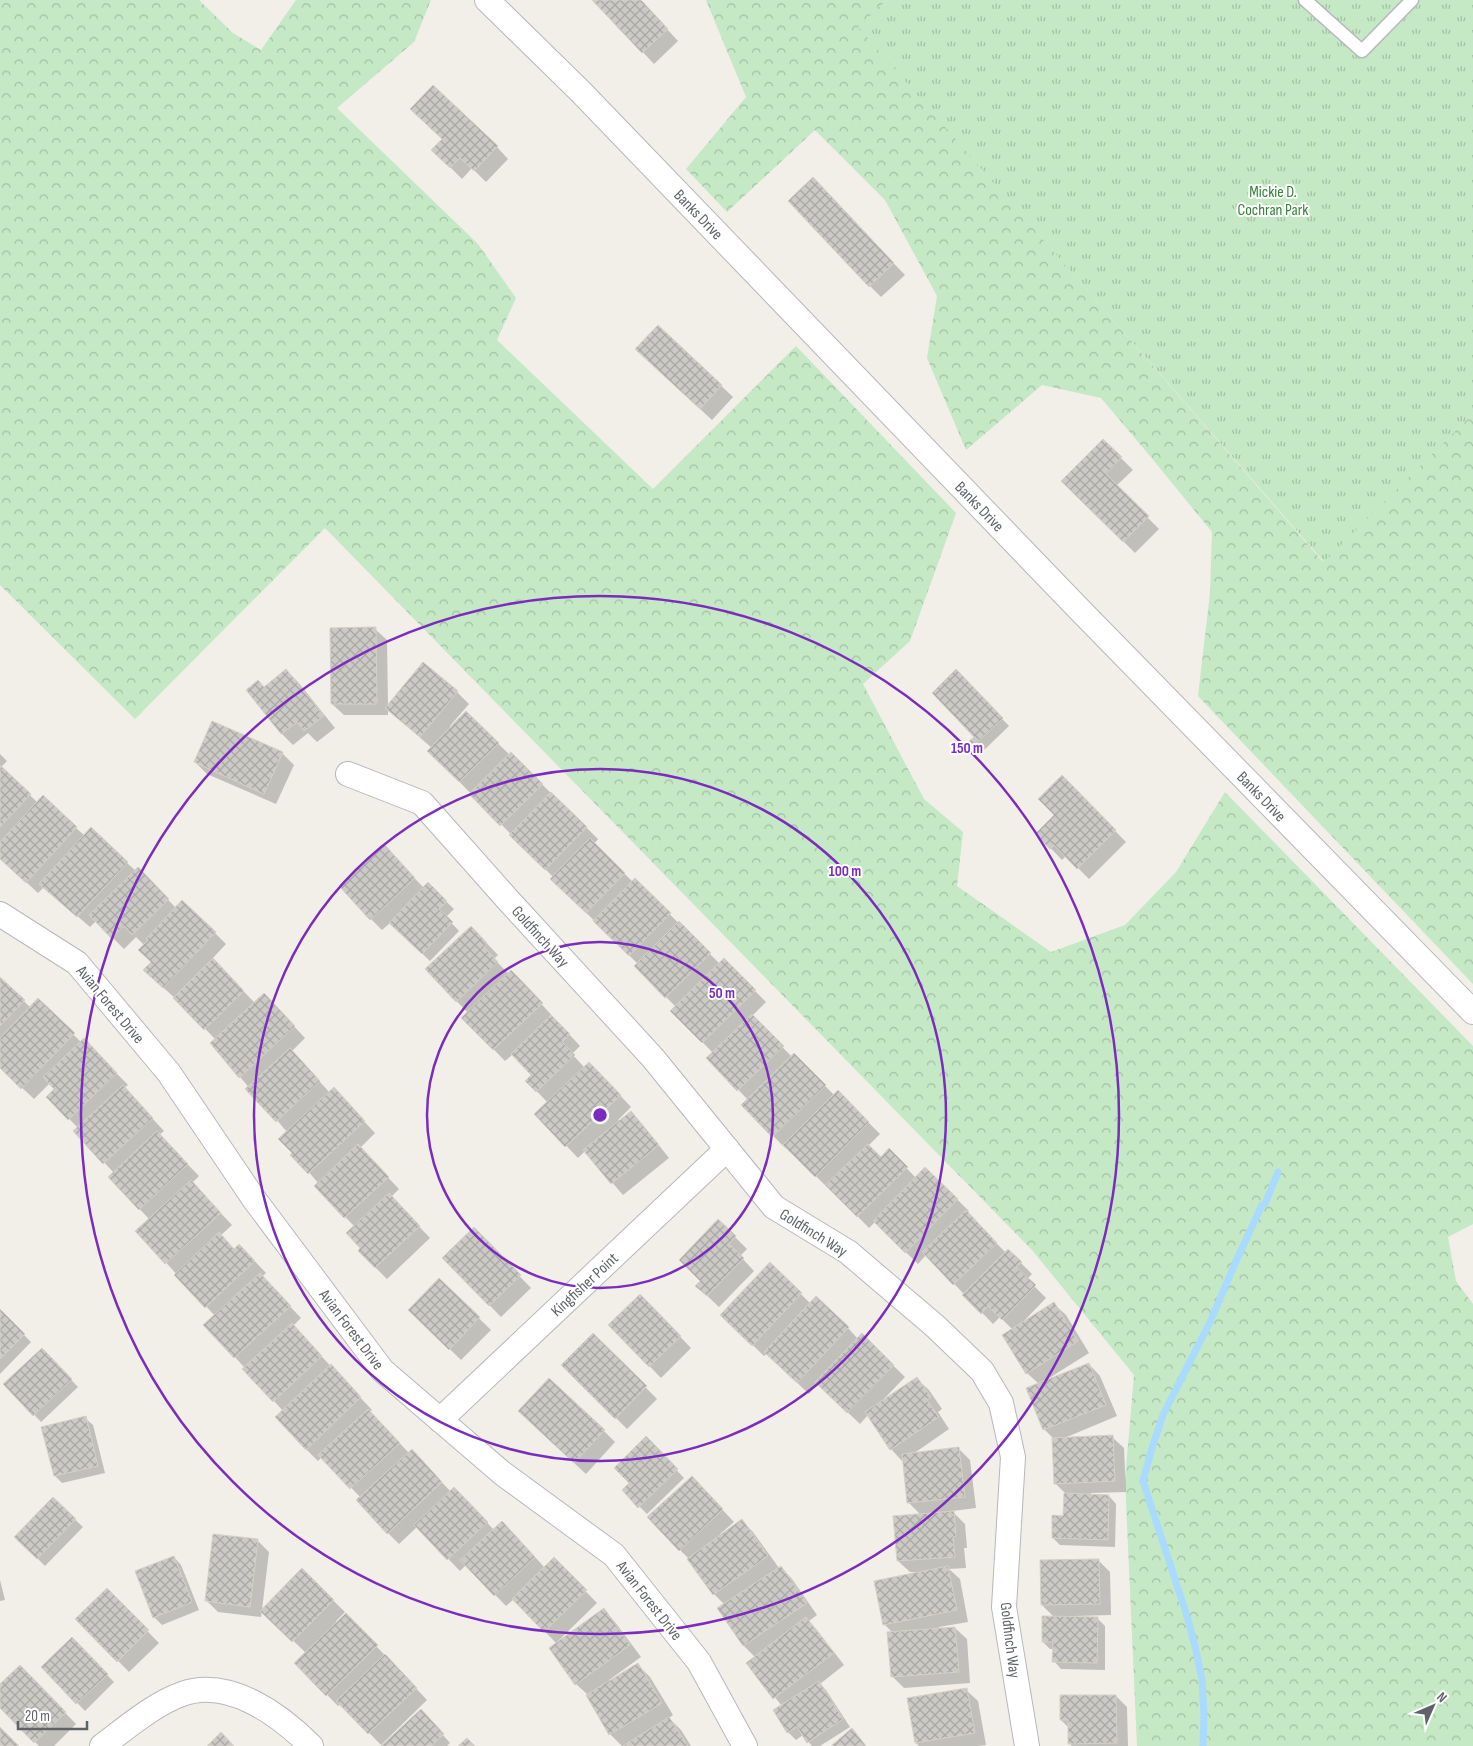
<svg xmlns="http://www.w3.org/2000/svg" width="1473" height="1746" viewBox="0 0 1473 1746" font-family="'Sofia Sans Condensed',sans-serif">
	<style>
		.forest { fill: url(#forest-crowns) }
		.park { fill: url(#park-tufts) }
		.shadow { fill: #0003 }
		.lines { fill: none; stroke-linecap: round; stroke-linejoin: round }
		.stream { stroke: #aadaff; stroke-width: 7 }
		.building { fill: url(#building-cross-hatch); stroke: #d6d1c6 }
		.service-casing { stroke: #b5b8bc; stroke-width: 15 }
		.minor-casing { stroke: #b5b8bc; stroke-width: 26 }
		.service { stroke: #fff; stroke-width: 12 }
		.minor { stroke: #fff; stroke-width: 24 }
		.ring { fill: none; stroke: #7b2cbf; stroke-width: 2.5 }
		.labels { text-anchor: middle; stroke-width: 4; stroke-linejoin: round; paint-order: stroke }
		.park-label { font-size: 16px; fill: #348238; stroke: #fff }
		.street-label { font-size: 16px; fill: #5f6368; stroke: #fff }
		.centre { fill: #7b2cbf; stroke: #fff; stroke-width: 2.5 }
		.ring-label { font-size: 15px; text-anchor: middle; font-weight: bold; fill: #7b2cbf; stroke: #fff; stroke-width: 4; stroke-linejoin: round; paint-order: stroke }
	</style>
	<defs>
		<pattern id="forest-crowns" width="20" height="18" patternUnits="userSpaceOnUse" patternTransform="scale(1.25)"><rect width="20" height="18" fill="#c5e8c5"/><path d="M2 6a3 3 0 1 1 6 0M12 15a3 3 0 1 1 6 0" fill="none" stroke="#a3c0a4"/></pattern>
		<pattern id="park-tufts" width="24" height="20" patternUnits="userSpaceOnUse" patternTransform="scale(1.25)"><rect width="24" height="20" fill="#c5e8c5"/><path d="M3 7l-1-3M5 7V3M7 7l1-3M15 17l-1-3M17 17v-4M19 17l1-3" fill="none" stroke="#a3c0a4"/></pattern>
		<pattern id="building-cross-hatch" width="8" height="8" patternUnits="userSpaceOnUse" patternTransform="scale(1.25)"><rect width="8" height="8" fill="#cccac5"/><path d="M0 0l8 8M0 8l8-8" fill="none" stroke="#a9a8a4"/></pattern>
	</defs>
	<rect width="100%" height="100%" fill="#f1efe8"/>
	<!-- forest -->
	<g class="forest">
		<path d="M0 0H199L233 33 261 50 296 0H431L414 42 337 108 478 244 516 298 497 340 653 489 796 346 956 513 910 641 863 684 924 799 963 832 957 886 1051 952 1125 925 1176 872 1225 792 1473 1046V1224L1448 1237 1456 1281 1473 1304V1746H1137L1125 1480 1134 1375 1032 1250 325 528 135 719 0 585Z"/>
		<path d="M706 0H887L859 27 1323 562 1473 413V984L1198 696 1210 593 1212 532 1150 456 1101 398 1042 385 966 450 927 358 937 296 885 200 815 130 727 212 686 169 746 97Z"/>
	</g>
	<!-- park -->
	<path class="park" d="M887 0H1473V413L1324 562 858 27Z"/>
	<!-- shadow -->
	<g class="shadow">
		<path d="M594 0H640L678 41 654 64Z"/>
		<path d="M497 147 508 159 486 182 472 168 462 179 433 150Z"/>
		<path d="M824 191 905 275 881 297 870 286Z"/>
		<path d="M658 326 733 397 712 420 648 361Z"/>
		<path d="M1103 440 1133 470 1116 486 1159 529 1135 553 1063 481Z"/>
		<path d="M375 629 387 640 388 706 423 664 457 692 469 704 450 726 451 728 466 713 510 755 511 754 598 839 594 844 633 882 635 880 720 964 724 960 766 1002 752 1016 792 1057 794 1054 834 1095 838 1092 880 1134 868 1146 881 1158 889 1150 916 1178 925 1168 969 1211 967 1213 1006 1253 1008 1250 1032 1274 1027 1279 1046 1298 1022 1323 1054 1304 1066 1315 1089 1353 1046 1380V1381L1089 1364 1100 1376 1117 1416 1062 1439 1112 1437 1124 1448 1126 1492 1091 1493V1495L1109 1496 1116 1504 1115 1547 1060 1545 1053 1538 1064 1517 1065 1493 1055 1483 1053 1438 1044 1429 1039 1384 1027 1373 1013 1330 1000 1317 993 1324 926 1255 918 1264 875 1222 869 1228 829 1187 828 1188 786 1147 785 1148 743 1105 748 1100 708 1058 713 1053 672 1011 676 1007 635 966 638 964 552 879 553 877 429 751 432 748 388 710V715H344L332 704Z"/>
		<path d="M286 670 298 682 335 728 317 742 308 733 293 745 282 734 247 690 264 688Z"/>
		<path d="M956 671 1009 726 980 754 969 743 976 737Z"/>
		<path d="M282 753 294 765 276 804 207 774 195 762Z"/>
		<path d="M0 754 7 761 1 767 38 803 76 828 85 836 127 863 136 871 138 869 176 908 215 933 226 944 212 959 255 1003 275 1006 305 1038 292 1051 330 1093 345 1101 375 1133 360 1148 399 1189 391 1197 430 1238 387 1279 375 1267 362 1248 355 1227 315 1186 318 1183 293 1153 287 1132 212 1044 216 1040 176 999 157 982 152 962 144 945 136 937 124 949 96 921 90 927 44 887 38 893 0 858V844L2 842 0 841Z"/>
		<path d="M1062 777 1126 842 1089 879 1066 856 1062 860 1037 834 1056 815Z"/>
		<path d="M395 858 424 888 428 884 454 909 446 917 459 931 430 961 390 923 382 930 371 919Z"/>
		<path d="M471 927 498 955 494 959 509 974 523 984 580 1046 572 1054 585 1068 601 1075 631 1107 618 1120 620 1121 631 1112 642 1124 669 1158 623 1195 585 1151 578 1158 536 1114 548 1103 527 1081 533 1076 513 1054 505 1061 463 1018 468 1013 426 969Z"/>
		<path d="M0 978 31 1008 38 1000 81 1042 84 1040 128 1085 124 1088 164 1131 159 1135 199 1176 192 1183 232 1225 220 1236 234 1250 251 1257 266 1273 262 1277 301 1318 293 1326 372 1410 370 1412 409 1453 423 1462 451 1492 466 1500 494 1530 514 1534 545 1568 554 1559 597 1603 556 1643 514 1599 506 1606 466 1565 460 1571 417 1527 399 1544 388 1533 361 1498 322 1457 318 1461 306 1449 283 1411 235 1357 215 1316 137 1231 149 1219 110 1178 114 1173 75 1131 78 1128 48 1097 56 1089 50 1083 34 1099 0 1067Z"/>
		<path d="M718 1220 747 1249 740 1256 754 1271 719 1307 697 1286 702 1281Z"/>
		<path d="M474 1229 531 1288 501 1317 444 1258Z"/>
		<path d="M770 1264 811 1304 848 1328 858 1339 862 1335 905 1377 881 1402 917 1379 929 1390 942 1409 938 1412 949 1429 913 1454 959 1449 970 1460 976 1508 952 1511 965 1524 967 1548H964L966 1568 949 1569 960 1579 968 1622 939 1627 940 1629 955 1628 967 1639 970 1683 904 1688 892 1676 893 1633 884 1624 919 1573V1572H910L898 1561 921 1515 908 1502 904 1460 902 1461 891 1449 868 1415 860 1424 818 1384 809 1394 767 1354 764 1356 733 1326Z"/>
		<path d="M440 1280 491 1330 461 1360 410 1310Z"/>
		<path d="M640 1295 691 1348 661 1378 610 1325Z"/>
		<path d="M0 1311 31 1342 0 1374Z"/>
		<path d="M593 1334 657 1399 627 1429 563 1365Z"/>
		<path d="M42 1349 78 1387 41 1422 5 1384Z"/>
		<path d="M85 1418 93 1425 105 1473 62 1483 55 1476Z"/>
		<path d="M531 1423 604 1431 615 1442 586 1474Z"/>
		<path d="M646 1438 684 1478 647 1514 623 1490 631 1484Z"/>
		<path d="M703 1489 734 1522 720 1534 722 1535 742 1521 753 1532 779 1568 781 1567 792 1579 817 1615 809 1621 817 1630 844 1665 820 1684 826 1690 850 1727 820 1746H812L803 1735 796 1740 788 1732 782 1706 747 1663 755 1657 744 1646 719 1609 725 1605 714 1594 688 1558 680 1550Z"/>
		<path d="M53 1499 83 1527 45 1566 16 1537Z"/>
		<path d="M257 1540 269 1552 262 1610 302 1570 345 1612 336 1621 337 1623 346 1614 427 1700 381 1745 341 1704 338 1706 296 1663 306 1653 262 1611 261 1617 218 1612 207 1601Z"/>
		<path d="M174 1557 181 1565 199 1610 162 1625 154 1617Z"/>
		<path d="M1098 1560 1110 1572 1111 1615 1075 1616V1618L1098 1619 1105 1626V1670L1061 1669 1054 1661V1649H1050L1043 1642 1055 1618 1042 1605Z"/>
		<path d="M0 1580 5 1600 0 1601Z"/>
		<path d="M107 1590 159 1643 129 1672 77 1619Z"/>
		<path d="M604 1610 615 1622 641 1657 609 1680 610 1682 638 1665 650 1677 673 1715 669 1718 681 1730 691 1746H622L610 1734 587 1694 576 1684Z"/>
		<path d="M72 1639 114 1682 85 1711 43 1667Z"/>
		<path d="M20 1666 76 1724 54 1746H39L0 1706V1686Z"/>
		<path d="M966 1690 978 1701 986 1745 977 1746H919L916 1743Z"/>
		<path d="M1116 1696 1127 1707 1128 1746H1072L1069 1743V1728L1061 1720Z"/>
		<path d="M428 1718 450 1743 447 1746H383Z"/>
	</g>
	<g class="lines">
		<!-- stream -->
		<path class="stream" d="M1203 1746 1204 1715 1202 1680 1195 1646 1186 1613 1143 1481 1152 1448 1163 1415 1210 1322 1237 1259 1262 1205 1265 1204 1278 1172"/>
	</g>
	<!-- building -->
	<g class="building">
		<path d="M592 0H641L668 29 642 53Z"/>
		<path d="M433 85 498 146 474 171 460 158 450 168 431 150 442 139 410 109Z"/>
		<path d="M813 177 894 263 869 287 788 201Z"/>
		<path d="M658 325 722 385 700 409 635 349Z"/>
		<path d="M1103 439 1122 457 1106 474 1149 516 1123 542 1061 481Z"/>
		<path d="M376 627 377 704H331L330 628Z"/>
		<path d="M423 662 458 691 420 737 385 708Z"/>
		<path d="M286 669 324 716 304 731 297 722 281 734 246 690 258 680 264 687Z"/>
		<path d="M956 669 1003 718 971 748 967 743 974 737 932 693Z"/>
		<path d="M466 711 499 743 459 782 427 751Z"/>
		<path d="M212 721 283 752 264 794 194 762Z"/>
		<path d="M511 752 543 784 500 826 469 794Z"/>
		<path d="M0 765 31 794 0 827Z"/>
		<path d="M1062 775 1116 830 1077 869 1054 845 1050 849 1035 834 1054 815 1038 799Z"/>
		<path d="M551 792 587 827 545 870 509 835Z"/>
		<path d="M43 795 77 827 26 883 0 859V842Z"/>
		<path d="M91 827 128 862 77 917 39 884Z"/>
		<path d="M590 838 625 873 586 913 550 879Z"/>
		<path d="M384 844 415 878 370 920 339 886Z"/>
		<path d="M138 867 169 899 132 935 124 926 111 938 89 915Z"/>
		<path d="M635 878 671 913 629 956 593 921Z"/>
		<path d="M428 882 447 901 439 909 453 922 422 954 389 923Z"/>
		<path d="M182 900 216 932 163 988 143 970 151 962 138 950 148 940 146 939Z"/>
		<path d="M679 921 711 953 665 998 634 966Z"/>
		<path d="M471 926 487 943 484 947 498 962 456 1002 425 969Z"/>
		<path d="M213 958 244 991 204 1030 173 998Z"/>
		<path d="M724 958 756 990 702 1043 670 1011Z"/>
		<path d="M511 970 543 1003 493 1050 461 1018Z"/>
		<path d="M0 977 25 1000 0 1026Z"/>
		<path d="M264 993 295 1026 239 1078 210 1043Z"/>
		<path d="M38 998 75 1033 21 1089 0 1068V1038Z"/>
		<path d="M752 1014 784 1046 737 1091 706 1058Z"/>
		<path d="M551 1015 570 1034 562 1042 575 1055 536 1092 525 1081 531 1075 511 1054Z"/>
		<path d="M84 1038 117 1073 68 1120 46 1097 54 1089 43 1077Z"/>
		<path d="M290 1048 320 1081 276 1122 245 1089Z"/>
		<path d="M794 1053 826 1085 772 1137 741 1105Z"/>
		<path d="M589 1062 621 1095 565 1147 534 1114Z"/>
		<path d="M123 1085 153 1118 103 1164 73 1131Z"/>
		<path d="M334 1087 365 1121 308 1174 290 1155 292 1153 278 1139Z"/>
		<path d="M838 1090 869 1122 815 1177 783 1145Z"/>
		<path d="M631 1111 659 1145 611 1184 583 1150Z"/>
		<path d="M157 1131 188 1164 139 1210 108 1177Z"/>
		<path d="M358 1144 389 1177 344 1218 314 1186Z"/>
		<path d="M868 1144 881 1157 889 1148 908 1167 857 1217 825 1185Z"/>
		<path d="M925 1167 958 1199 905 1253 873 1221Z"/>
		<path d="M191 1180 221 1213 165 1264 135 1231Z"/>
		<path d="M389 1193 420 1226 375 1268 358 1251 360 1248 346 1233Z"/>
		<path d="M966 1210 997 1243 953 1285 922 1252Z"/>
		<path d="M718 1219 736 1236 729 1244 744 1258 707 1296 695 1286 700 1281 679 1260Z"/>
		<path d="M474 1227 521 1275 489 1306 442 1258Z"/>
		<path d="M219 1232 234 1249 239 1244 255 1261 205 1308 174 1275Z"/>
		<path d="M1008 1249 1022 1262 1016 1267 1036 1285 1002 1320 988 1306 981 1314 962 1295Z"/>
		<path d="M770 1262 802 1293 752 1346 720 1315Z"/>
		<path d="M260 1273 291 1306 234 1358 203 1325Z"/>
		<path d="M439 1278 480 1317 449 1350 408 1310Z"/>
		<path d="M640 1294 681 1336 649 1367 608 1325Z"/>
		<path d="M816 1296 849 1327 797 1383 764 1352Z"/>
		<path d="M1054 1302 1078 1341 1026 1374 1002 1335Z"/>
		<path d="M0 1309 25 1334 0 1359Z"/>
		<path d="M292 1323 322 1356 273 1402 242 1369Z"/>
		<path d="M593 1333 647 1386 615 1419 561 1365Z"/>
		<path d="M862 1333 894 1365 847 1413 815 1382Z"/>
		<path d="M42 1348 72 1379 33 1416 3 1384Z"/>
		<path d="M1089 1363 1106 1405 1043 1430 1026 1388Z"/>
		<path d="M331 1364 361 1397 306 1450 275 1417Z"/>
		<path d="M917 1377 931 1397 927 1400 939 1417 890 1450 865 1412Z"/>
		<path d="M549 1378 605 1430 574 1463 518 1411Z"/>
		<path d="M368 1409 400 1443 350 1489 318 1455Z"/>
		<path d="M86 1416 98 1466 54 1476 41 1427Z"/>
		<path d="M1113 1435 1115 1481 1054 1484 1052 1438Z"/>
		<path d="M646 1436 678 1469 638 1508 622 1490 629 1483 614 1468Z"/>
		<path d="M959 1447 965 1497 907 1503 902 1454Z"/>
		<path d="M412 1449 442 1482 387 1534 356 1500Z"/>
		<path d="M692 1476 723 1509 679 1551 647 1517Z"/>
		<path d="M454 1487 488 1522 447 1560 414 1525Z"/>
		<path d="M1064 1493 1109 1495 1108 1540 1052 1538V1515L1063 1516Z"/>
		<path d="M53 1497 76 1519 37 1559 14 1537Z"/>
		<path d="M954 1511 956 1536 953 1537 955 1557 897 1561 893 1516Z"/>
		<path d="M742 1519 768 1556 713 1595 687 1559Z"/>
		<path d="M502 1521 535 1557 494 1596 460 1560Z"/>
		<path d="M213 1534 258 1539 250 1607 205 1601Z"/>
		<path d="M174 1556 192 1602 153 1618 135 1571Z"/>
		<path d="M554 1557 587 1590 544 1632 512 1599Z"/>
		<path d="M1099 1559 1100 1604 1041 1605 1040 1560Z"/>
		<path d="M781 1566 807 1603 743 1646 717 1608Z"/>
		<path d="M948 1566 957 1610 883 1625 874 1581Z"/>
		<path d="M302 1568 334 1600 292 1642 260 1611Z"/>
		<path d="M107 1588 149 1630 117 1662 75 1619Z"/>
		<path d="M604 1608 630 1645 575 1685 549 1648Z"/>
		<path d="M346 1613 378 1645 326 1696 294 1663Z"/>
		<path d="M1042 1616 1098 1617 1097 1663 1052 1662 1053 1642H1042Z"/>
		<path d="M806 1617 834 1653 773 1699 746 1663Z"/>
		<path d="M955 1627 959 1672 891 1677 887 1632Z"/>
		<path d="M72 1637 108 1674 76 1704 41 1667Z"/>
		<path d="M385 1654 417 1688 368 1734 336 1701Z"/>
		<path d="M638 1663 662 1703 609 1735 586 1695Z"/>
		<path d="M20 1665 66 1712 34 1743 0 1708V1684Z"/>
		<path d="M819 1681 843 1719 807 1743 797 1727 787 1733 773 1710Z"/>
		<path d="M967 1688 975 1733 915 1743 907 1698Z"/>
		<path d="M1060 1695H1116L1117 1743 1068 1744V1720H1060Z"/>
		<path d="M421 1709 444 1734 431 1746H381Z"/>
		<path d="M669 1717 688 1746H623Z"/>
		<path d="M0 1727 19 1746H0Z"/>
		<path d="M852 1728 866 1746H831Z"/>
		<path d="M221 1732 234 1746H207Z"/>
		<path d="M467 1738 475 1746H458Z"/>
	</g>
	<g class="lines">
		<defs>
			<path id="service" d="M1305 0 1362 51 1412 0"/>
			<g id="minor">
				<path d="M487 0 581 92 1076 606 1473 1012"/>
				<path d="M348 774 422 803 509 901 653 1058 774 1207 848 1252 935 1326 982 1371 1001 1403 1013 1457 1004 1607 1027 1746"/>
				<path d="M0 914 77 963 169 1073 254 1199 382 1370 502 1473 614 1555 699 1662 745 1746"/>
				<path d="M440 1420 727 1149"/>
				<path d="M102 1746C126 1728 154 1704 182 1694 229 1677 280 1715 311 1746"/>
			</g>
		</defs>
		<!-- service casing -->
		<use href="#service" class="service-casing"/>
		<!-- minor casing -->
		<use href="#minor" class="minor-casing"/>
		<!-- service -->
		<use href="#service" class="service"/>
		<!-- minor -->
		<use href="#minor" class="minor"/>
	</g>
	<!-- distance rings -->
	<g class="ring">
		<circle cx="600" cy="1115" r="173"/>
		<circle cx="600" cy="1115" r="346"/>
		<circle cx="600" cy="1115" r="519"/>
	</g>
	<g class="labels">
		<!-- park labels -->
		<g class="park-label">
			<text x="1273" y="197">Mickie D.<tspan x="1273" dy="18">Cochran Park</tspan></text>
		</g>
		<!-- street labels -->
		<g class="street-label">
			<text transform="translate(699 214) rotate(46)" y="6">Banks Drive</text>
			<text transform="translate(980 506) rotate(46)" y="6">Banks Drive</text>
			<text transform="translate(1262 796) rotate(46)" y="6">Banks Drive</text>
			<text transform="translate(541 936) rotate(48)" y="6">Goldfinch Way</text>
			<text transform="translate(111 1004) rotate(50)" y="6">Avian Forest Drive</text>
			<text transform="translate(814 1232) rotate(32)" y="6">Goldfinch Way</text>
			<text transform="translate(584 1284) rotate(-43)" y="6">Kingfisher Point</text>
			<text transform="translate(352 1329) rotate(53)" y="6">Avian Forest Drive</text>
			<text transform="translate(650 1600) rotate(52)" y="6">Avian Forest Drive</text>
			<text transform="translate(1011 1640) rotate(83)" y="6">Goldfinch Way</text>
		</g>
	</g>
	<circle cx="600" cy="1115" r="8" class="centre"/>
	<g class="ring-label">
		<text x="967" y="753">150 m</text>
		<text x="845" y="876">100 m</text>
		<text x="722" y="998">50 m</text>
	</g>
	<!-- north arrow -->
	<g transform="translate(1433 1706) rotate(45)" stroke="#ffffff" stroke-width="4" paint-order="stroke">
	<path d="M0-4L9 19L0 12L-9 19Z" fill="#5f6368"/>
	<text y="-8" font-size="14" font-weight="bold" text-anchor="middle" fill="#5f6368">N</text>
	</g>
	<!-- scale -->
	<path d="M18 1721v8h69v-8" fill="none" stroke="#5f6368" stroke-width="2.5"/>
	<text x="25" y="1721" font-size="15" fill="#5f6368" stroke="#ffffff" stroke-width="4" paint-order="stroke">20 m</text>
</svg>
